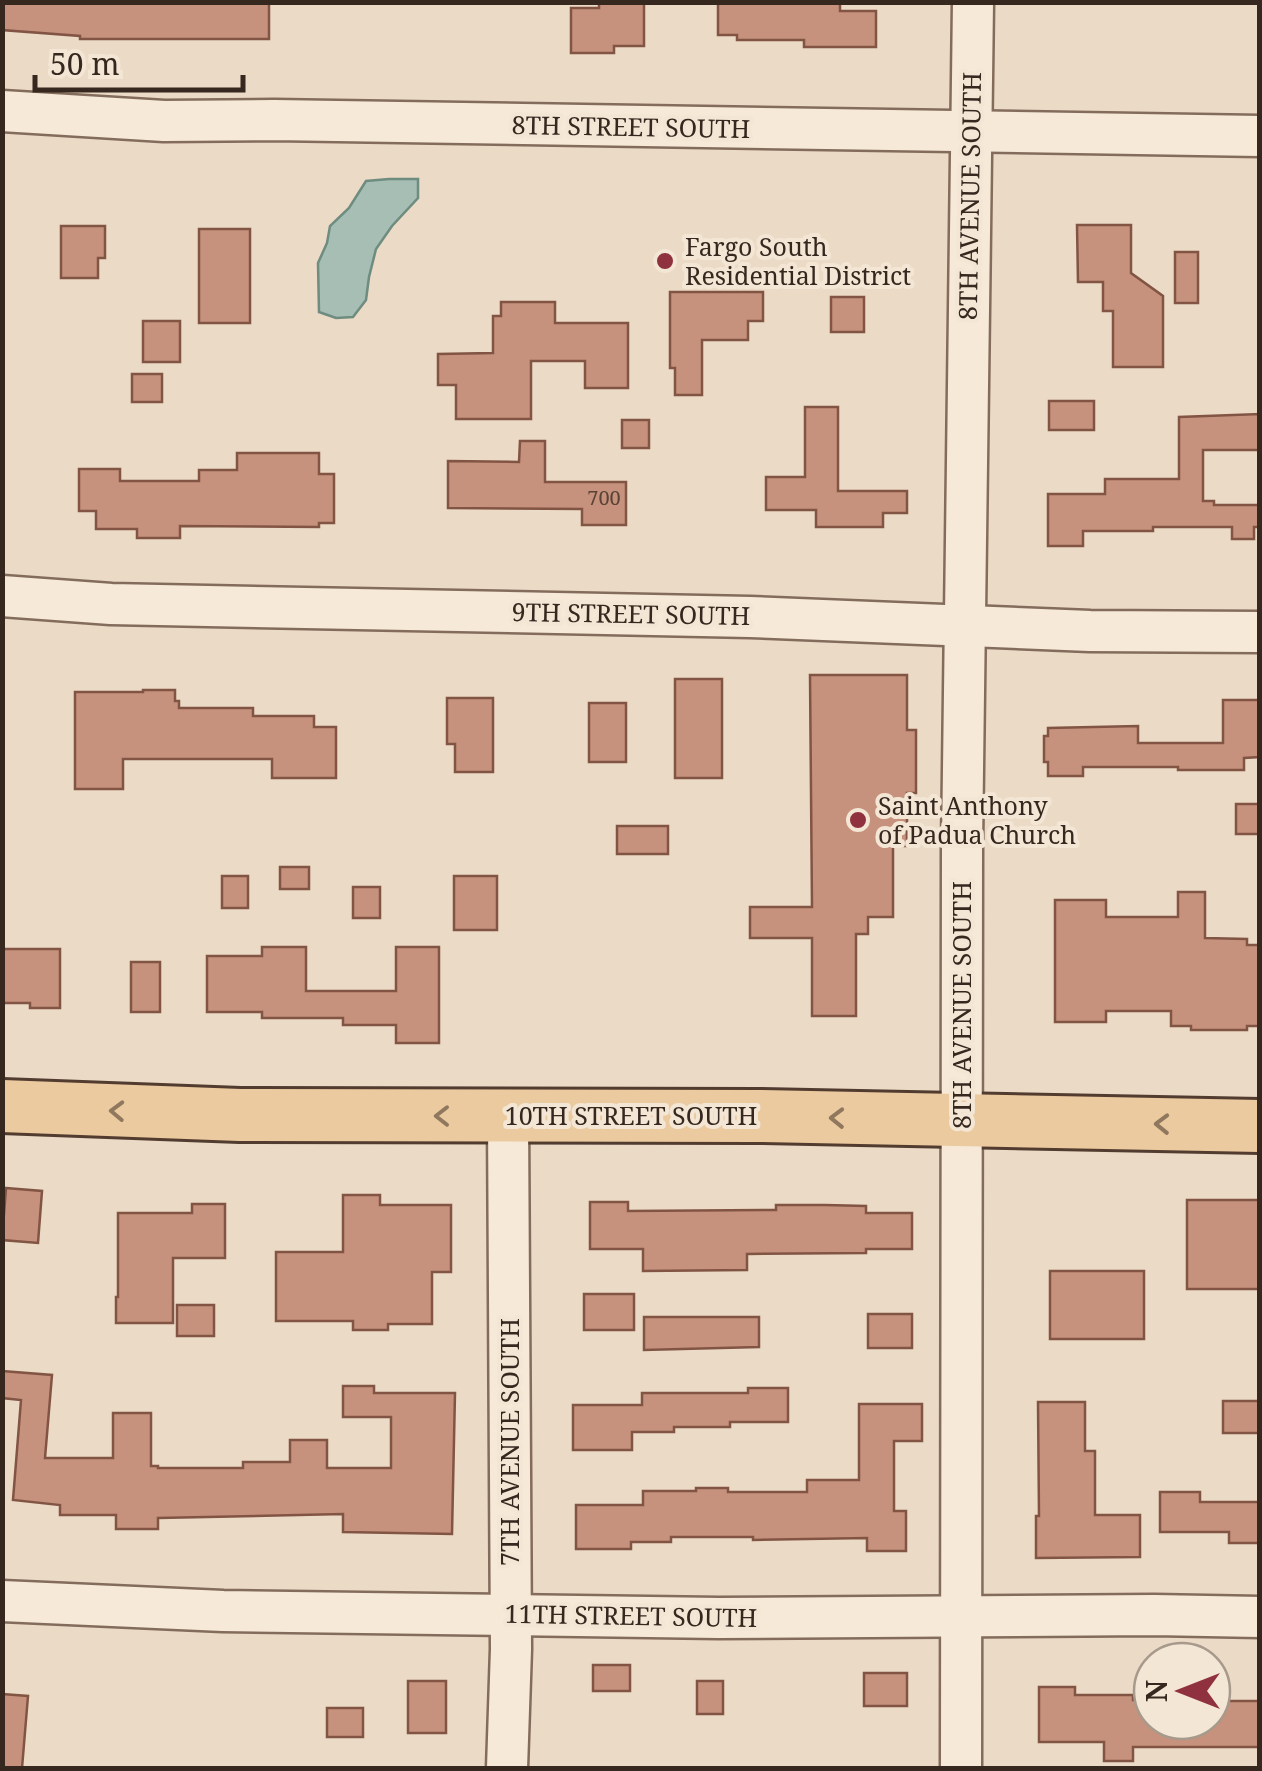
<svg xmlns="http://www.w3.org/2000/svg" width="1262" height="1771" viewBox="0 0 1262 1771" font-family="'Noto Serif',serif">
	<style>
		.water { fill: #a6beb4; stroke: #6e8c80; stroke-width: 2.5 }
		.building { fill: #c6927d; stroke: #825444; stroke-width: 2.5 }
		.lines { fill: none; stroke-linecap: round; stroke-linejoin: round }
		.minor-casing { stroke: #846c5c; stroke-width: 45 }
		.major-casing { stroke: #523c30; stroke-width: 58 }
		.minor { stroke: #f6e9d7; stroke-width: 40 }
		.major { stroke: #ebca9f; stroke-width: 52 }
		.oneway { stroke: #90785f }
		.poi-dot { fill: #8f313e; stroke: #f3e6d4; stroke-width: 4 }
		.labels { text-anchor: middle; stroke-width: 8; stroke-linejoin: round; paint-order: stroke }
		.number-label { font-size: 20px; fill: #5a4236 }
		.street-label { font-size: 25px; fill: #36271f; stroke: #f3e6d4 }
		.poi-label { font-size: 25px; fill: #36271f; stroke: #f3e6d4; text-anchor: start }
	</style>
	<rect width="100%" height="100%" fill="#ebdac5"/>
	<!-- water -->
	<path class="water" d="M389 179H418V198L392 226 376 249 369 277 366 300 353 317 336 318 319 312 318 263 327 243 330 226 349 208 366 181Z"/>
	<!-- building -->
	<g class="building">
		<path d="M2 2H269V39H80V36L2 30Z"/>
		<path d="M599 2H644V46H614V53H571V8H599Z"/>
		<path d="M718 2H840V11H876V47H804V40H737V35H718Z"/>
		<path d="M1077 225H1131V273L1163 296V367H1113V311H1103V282H1078Z"/>
		<path d="M61 226H105V258H98V278H61Z"/>
		<rect x="199" y="229" width="51" height="94"/>
		<rect x="1175" y="252" width="23" height="51"/>
		<path d="M670 292H763V321H748V340H702V395H675V368H670Z"/>
		<rect x="831" y="297" width="33" height="35"/>
		<path d="M501 302H555V323H628V388H585V361H531V419H456V385H438V354L493 353V316H501Z"/>
		<rect x="143" y="321" width="37" height="41"/>
		<rect x="132" y="374" width="30" height="28"/>
		<rect x="1049" y="401" width="45" height="29"/>
		<path d="M805 407H838V491H907V513H883V527H816V510H766V477H805Z"/>
		<path d="M1260 414V450H1203V501H1214V505H1260V527H1254V539H1232V527H1153V531H1083V546H1048V494H1105V479H1179V417Z"/>
		<rect x="622" y="420" width="27" height="28"/>
		<path d="M520 441H545V482H626V525H582V509L448 508V461L519 462Z"/>
		<path d="M237 453H319V474H334V523H319V527L180 526V538H137V529H96V511H79V469H120V481H199V470H237Z"/>
		<path d="M810 675H907V730H916V793H907V846H893V917H868V934H856V1016H812V938H750V907H812Z"/>
		<rect x="675" y="679" width="47" height="99"/>
		<path d="M143 690H175V701H179V708H253V716H314V727H336V778H272V759H123V789H75V692H143Z"/>
		<path d="M447 698H493V772H455V744H447Z"/>
		<path d="M1223 700H1260V757L1244 758V770H1178V767H1083V776H1048V762H1044V736H1048V728L1138 726V743H1223Z"/>
		<rect x="589" y="703" width="37" height="59"/>
		<rect x="1236" y="804" width="24" height="30"/>
		<rect x="617" y="826" width="51" height="28"/>
		<rect x="280" y="867" width="29" height="22"/>
		<rect x="222" y="876" width="26" height="32"/>
		<rect x="454" y="876" width="43" height="54"/>
		<rect x="353" y="887" width="27" height="31"/>
		<path d="M1178 892H1205V938L1247 939V945H1260V1026H1247V1030H1191V1026H1171V1011H1106V1022H1055V900H1106V917H1178Z"/>
		<path d="M262 947H306V991H396V947H439V1043H396V1025H343V1018H262V1012H207V956H262Z"/>
		<path d="M2 949H60V1008H30V1003H2Z"/>
		<rect x="131" y="962" width="29" height="50"/>
		<path d="M6 1188 42 1191 38 1243 2 1240Z"/>
		<path d="M343 1195H380V1205H451V1272H432V1324H388V1330H353V1321H276V1252H343Z"/>
		<rect x="1187" y="1200" width="73" height="89"/>
		<path d="M590 1202H628V1211L776 1210V1205H825L866 1206V1213H912V1249H866V1253L747 1254V1270L643 1271V1249H590Z"/>
		<path d="M192 1204H225V1258H173V1323H116V1297H118V1213H192Z"/>
		<rect x="1050" y="1271" width="94" height="68"/>
		<rect x="584" y="1294" width="50" height="36"/>
		<rect x="177" y="1305" width="37" height="31"/>
		<rect x="868" y="1314" width="44" height="34"/>
		<path d="M644 1317H759V1347L644 1350Z"/>
		<path d="M2 1371 52 1375 45 1458H113V1413H151V1466H158V1468H243V1462H290V1440H327V1468H391V1417H343V1386H374V1393H455L452 1534 343 1532V1514L158 1518V1529H116V1515H60V1505L13 1500 21 1400 2 1398Z"/>
		<path d="M748 1388H788V1422H730V1427H674V1432H632V1450H573V1405H642V1393H748Z"/>
		<rect x="1223" y="1401" width="37" height="32"/>
		<path d="M1038 1402H1085V1451H1095V1515H1140V1557L1036 1558V1516H1039Z"/>
		<path d="M859 1404H922V1441H894V1511H906V1551H867V1538L753 1540V1537H671V1542H631V1549H576V1505H643V1491H696V1488H728V1492H807V1480H859Z"/>
		<path d="M1160 1492H1200V1502H1260V1543H1229V1532H1160Z"/>
		<rect x="593" y="1665" width="37" height="26"/>
		<rect x="864" y="1673" width="43" height="33"/>
		<rect x="408" y="1681" width="38" height="52"/>
		<rect x="697" y="1681" width="26" height="33"/>
		<path d="M1039 1687H1075V1695H1133V1700H1152V1721H1219V1701H1260V1747H1133V1761H1104V1742H1039Z"/>
		<path d="M2 1694 28 1696 22 1768H2Z"/>
		<rect x="327" y="1708" width="36" height="29"/>
	</g>
	<g class="lines">
		<defs>
			<g id="minor">
				<path d="M2 111 164 121 274 120 1260 136"/>
				<path d="M2 596 111 604 750 617 1090 631 1260 632"/>
				<path d="M2 1601 223 1611 719 1618 1154 1615 1260 1617"/>
				<path d="M507 1768 511 1649 508 1116"/>
				<path d="M961 1768 962 846 973 2"/>
			</g>
			<path id="major" d="M2 1106 240 1115 759 1116 1260 1126"/>
		</defs>
		<!-- minor casing -->
		<use href="#minor" class="minor-casing"/>
		<!-- major casing -->
		<use href="#major" class="major-casing"/>
		<!-- minor -->
		<use href="#minor" class="minor"/>
		<!-- major -->
		<use href="#major" class="major"/>
	</g>
	<!-- one-way arrows -->
	<defs><path id="oneway-chevron" d="M-2-3.5L2.5 0L-2 3.5" fill="none" stroke-width="1.6" stroke-linecap="round" stroke-linejoin="round" transform="scale(2.5)"/></defs>
	<g class="oneway">
		<use href="#oneway-chevron" transform="translate(117 1111) rotate(-178)"/>
		<use href="#oneway-chevron" transform="translate(442 1116) rotate(-180)"/>
		<use href="#oneway-chevron" transform="translate(837 1118) rotate(-179)"/>
		<use href="#oneway-chevron" transform="translate(1162 1124) rotate(-179)"/>
	</g>
	<!-- markers -->
	<g class="poi-dot">
		<circle cx="665" cy="261" r="10"/>
		<circle cx="858" cy="820" r="10"/>
	</g>
	<g class="labels">
		<!-- number labels -->
		<g class="number-label">
			<text x="604" y="505">700</text>
		</g>
		<!-- street labels -->
		<g class="street-label">
			<text transform="translate(631 127) rotate(1)" y="9">8TH STREET SOUTH</text>
			<text transform="translate(970 196) rotate(-89)" y="9">8TH AVENUE SOUTH</text>
			<text transform="translate(631 614) rotate(1)" y="9">9TH STREET SOUTH</text>
			<text transform="translate(962 1005) rotate(-90)" y="9">8TH AVENUE SOUTH</text>
			<text x="631" y="1125">10TH STREET SOUTH</text>
			<text transform="translate(510 1442) rotate(-90)" y="9">7TH AVENUE SOUTH</text>
			<text transform="translate(631 1616) rotate(1)" y="9">11TH STREET SOUTH</text>
		</g>
		<!-- poi labels -->
		<g class="poi-label">
			<text x="685" y="256">Fargo South<tspan x="685" dy="29">Residential District</tspan></text>
			<text x="878" y="815">Saint Anthony<tspan x="878" dy="29">of Padua Church</tspan></text>
		</g>
	</g>
	<!-- border -->
	<rect width="1262" height="1771" fill="none" stroke="#36271f" stroke-width="10"/>
	<!-- north arrow -->
	<g transform="translate(1182 1691) rotate(270)"><circle r="48" fill="#f3e6d4" stroke="#a79a8c" stroke-width="2.5"/>
	<path d="M0-8L18 38L0 25L-18 38Z" fill="#8f313e"/>
	<text y="-15" font-size="28" font-weight="bold" text-anchor="middle" fill="#36271f">N</text>
	</g>
	<!-- scale -->
	<path d="M35 75v15h208v-15" fill="none" stroke="#36271f" stroke-width="5"/>
	<text x="50" y="75" font-size="30" fill="#36271f" stroke="#f3e6d4" stroke-width="8" paint-order="stroke">50 m</text>
</svg>
